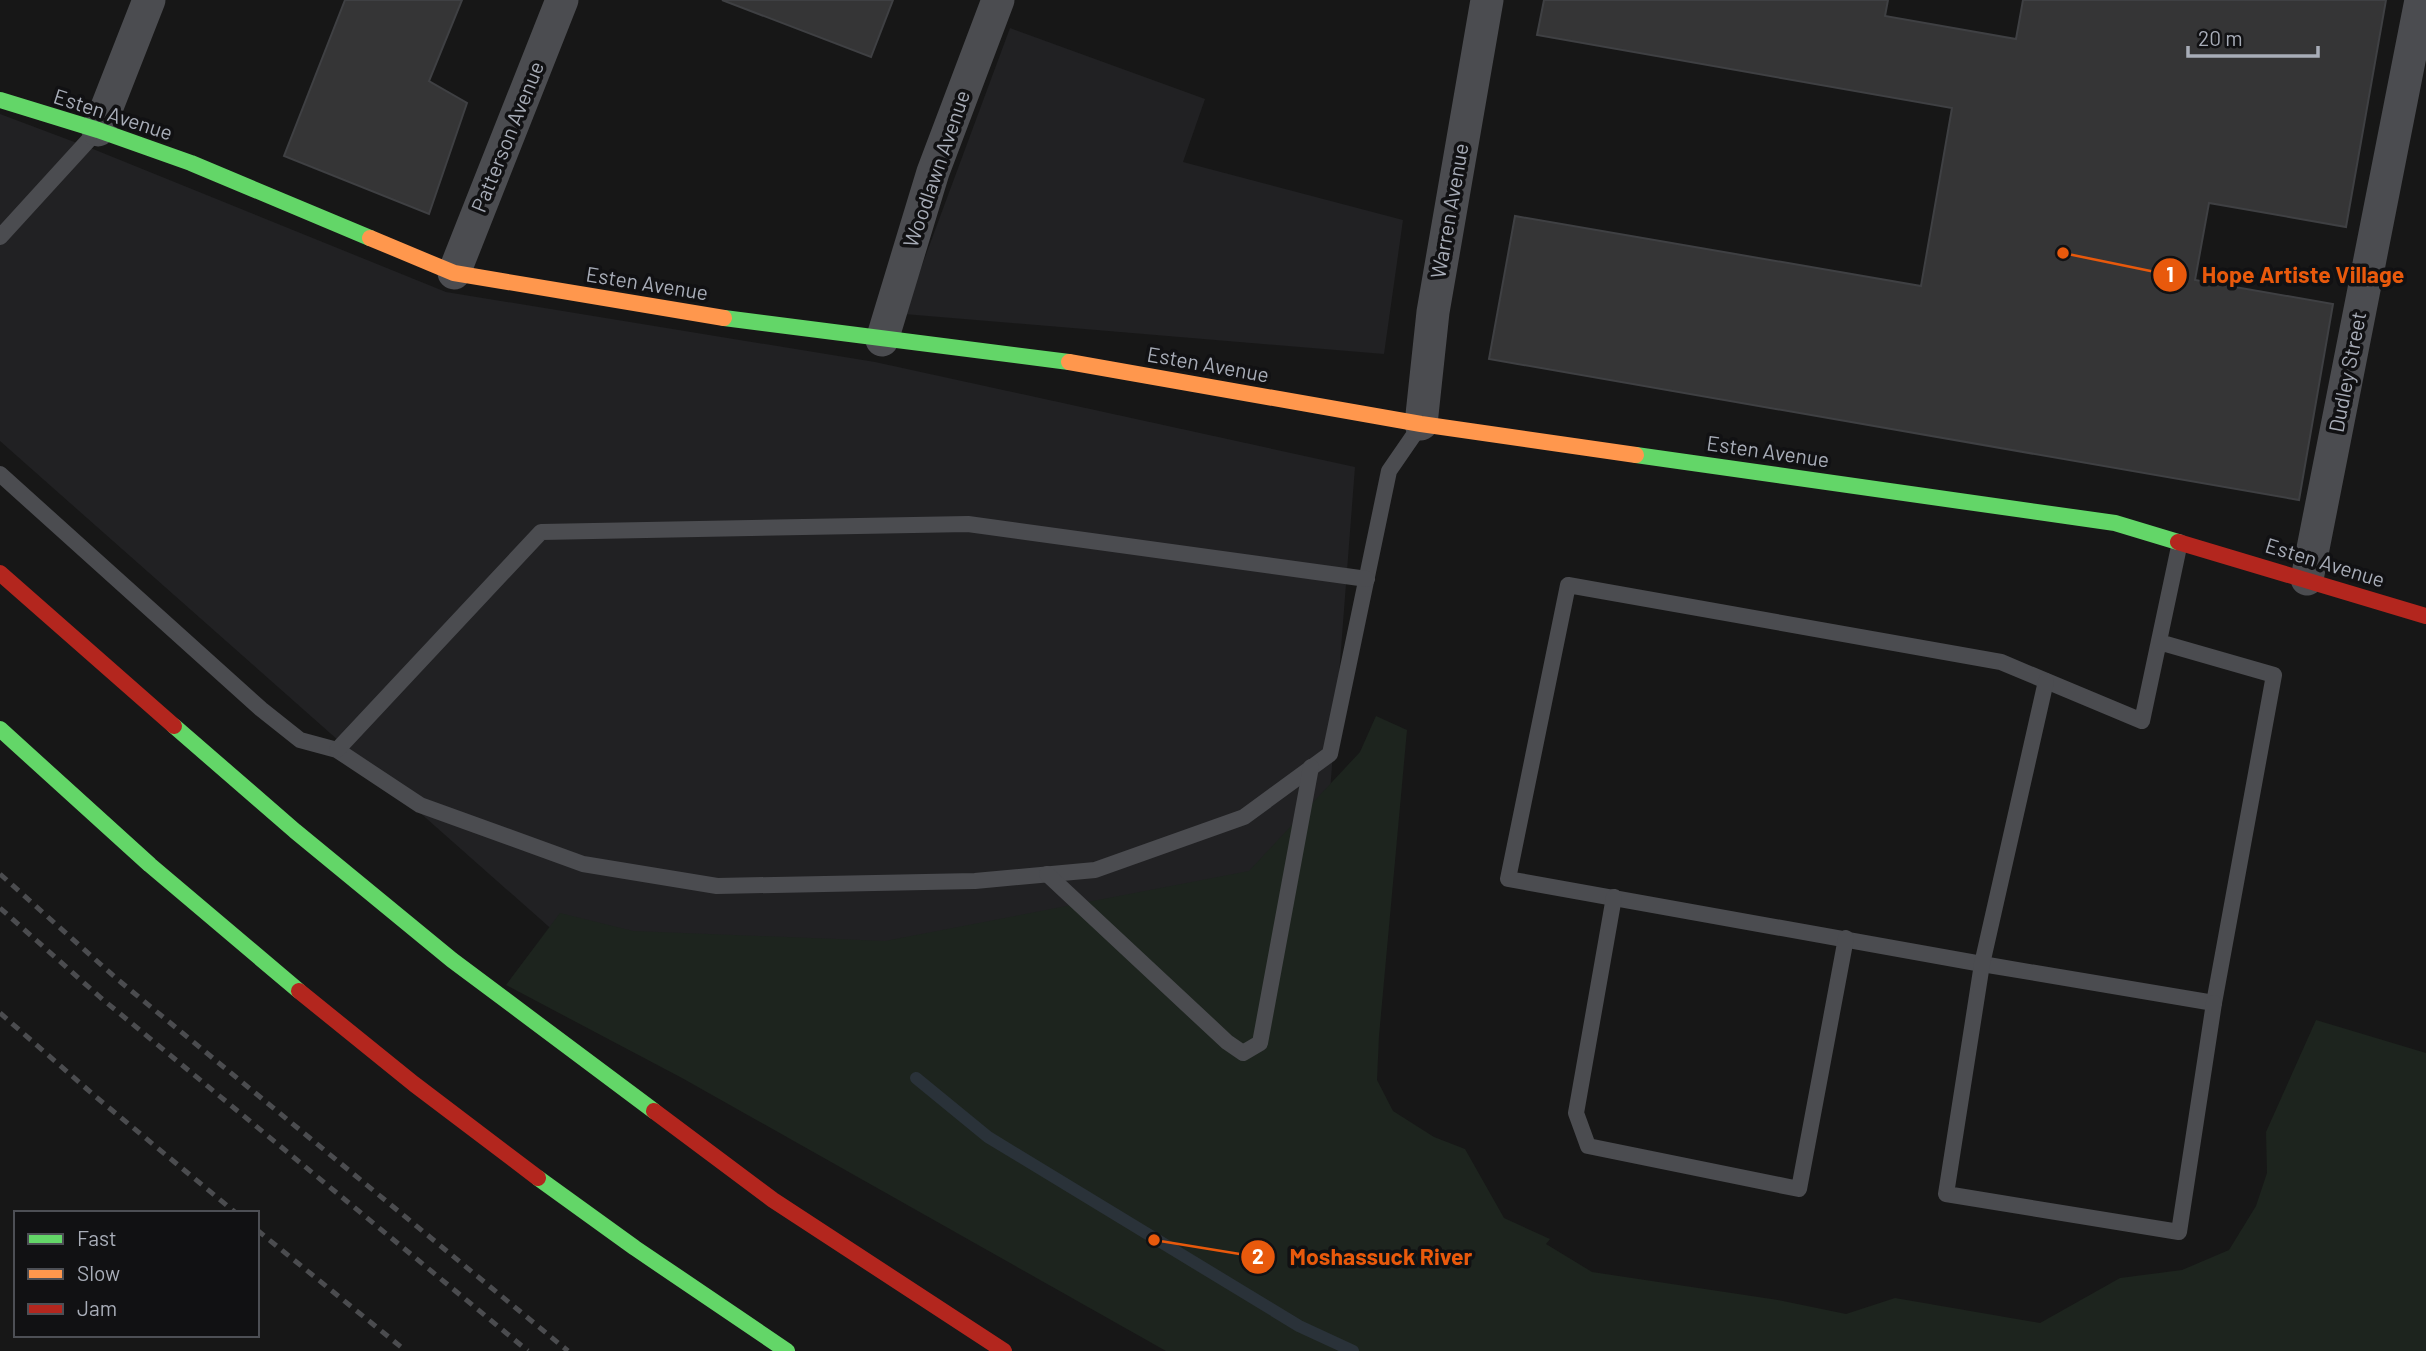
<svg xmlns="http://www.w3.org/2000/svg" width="2426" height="1351" viewBox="0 0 2426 1351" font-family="Barlow,sans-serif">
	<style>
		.built { fill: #212123 }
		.green { fill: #1d241e }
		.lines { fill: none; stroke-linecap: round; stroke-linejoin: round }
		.stream { stroke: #2a3239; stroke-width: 12 }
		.building { fill: #353536; stroke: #3f4043; stroke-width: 2 }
		.lane { stroke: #4b4c50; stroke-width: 16 }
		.street { stroke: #4b4c50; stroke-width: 33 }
		.fast { stroke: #63d668; stroke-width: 16 }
		.slow { stroke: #ff974d; stroke-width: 16 }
		.jam { stroke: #b3261e; stroke-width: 16 }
		.rail { stroke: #4b4c4f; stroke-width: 5; stroke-dasharray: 9 7; stroke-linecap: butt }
		.labels { text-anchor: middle; stroke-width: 7; stroke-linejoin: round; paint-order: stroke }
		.street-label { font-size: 21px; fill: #a8adb8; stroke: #111113 }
		.leader { fill: none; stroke: #e8590c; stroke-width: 2.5 }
		.callout-dot { fill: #e8590c; stroke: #111113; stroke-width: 2.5 }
		.mark-label { font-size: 21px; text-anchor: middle; font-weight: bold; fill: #fff }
		.callout-label { font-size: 23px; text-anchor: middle; font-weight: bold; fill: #e8590c; stroke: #111113; stroke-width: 7; stroke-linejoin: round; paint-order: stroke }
	</style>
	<rect width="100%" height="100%" fill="#171717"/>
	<!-- built -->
	<g class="built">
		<path d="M1010 28 1205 99 1183 162 1403 220 1384 354 904 314Z"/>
		<path d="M0 114 93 149 446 292 875 362 1355 467 1309 1065 609 980 0 441Z"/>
	</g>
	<!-- green -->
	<path class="green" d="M1376 716 1407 730 1379 1036 1377 1080 1393 1111 1434 1137 1465 1149 1504 1218 1550 1239 1546 1244 1592 1272 1778 1300 1846 1314 1895 1298 2040 1323 2120 1278 2182 1270 2229 1250 2256 1206 2267 1173 2266 1132 2316 1020 2426 1053V1351H1166L682 1078 506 985 560 913 633 931 885 941 1249 871 1360 752Z"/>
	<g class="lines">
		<!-- stream -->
		<path class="stream" d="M916 1078 988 1137 1299 1326 1353 1351"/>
	</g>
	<!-- building -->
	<g class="building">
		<path d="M345 0H462L429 81 467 103 429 214 284 156Z"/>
		<path d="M722 0H893L871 57Z"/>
		<path d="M1544 0H1888L1885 16 2016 39 2023 0H2386L2346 227 2209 203 2195 280 2333 304 2299 500 1489 359 1515 216 1921 286 1952 108 1537 35Z"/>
	</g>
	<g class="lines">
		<!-- lane -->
		<g class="lane">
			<path d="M0 237 96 132"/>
			<path d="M0 474 261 709 300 740 337 750 420 805 583 864 717 886 975 881 1095 870 1244 817 1330 754 1389 471 1420 426"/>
			<path d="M2159 642 2274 675 2214 1003 1982 964 1508 879 1568 585 2001 662 2142 721 2180 542"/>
			<path d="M2046 681 1982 964 1946 1194 2179 1232 2214 1003"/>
			<path d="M337 750 541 532 968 524 1367 579"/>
			<path d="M1047 874 1227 1042 1243 1053 1260 1043 1311 767"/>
			<path d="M1614 897 1576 1113 1588 1146 1799 1189 1846 938"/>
		</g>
		<!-- street -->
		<g class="street">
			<path d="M98 130 149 0"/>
			<path d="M454 273 562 0"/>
			<path d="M882 340 933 172 998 0"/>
			<path d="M1421 424 1433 312 1487 0"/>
			<path d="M2307 579 2421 0"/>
		</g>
		<!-- fast -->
		<g class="fast">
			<path d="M0 100 98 130 191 163 370 238"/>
			<path d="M724 318 1069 362"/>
			<path d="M1636 455 2115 523 2178 542"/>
			<path d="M174 726 295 831 452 960 654 1111"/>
			<path d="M0 729 150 865 299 991"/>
			<path d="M538 1178 635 1248 787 1351"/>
		</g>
		<!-- slow -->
		<g class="slow">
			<path d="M370 238 454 273 724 318"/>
			<path d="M1069 362 1421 424 1636 455"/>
		</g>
		<!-- jam -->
		<g class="jam">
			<path d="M2178 542 2426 616"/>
			<path d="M0 573 174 726"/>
			<path d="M299 991 414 1084 538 1178"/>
			<path d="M654 1111 773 1200 1004 1351"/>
		</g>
		<!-- rail -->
		<g class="rail">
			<path d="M0 874 117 979 568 1351"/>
			<path d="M0 908 101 998 528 1351"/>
			<path d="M0 1013 96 1097 236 1213"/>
			<path d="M257 1230 406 1351"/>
		</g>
	</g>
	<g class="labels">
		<!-- street labels -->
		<g class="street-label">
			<text transform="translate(113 115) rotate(18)" y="7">Esten Avenue</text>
			<text transform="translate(508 137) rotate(-68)" y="7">Patterson Avenue</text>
			<text transform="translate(937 169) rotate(-71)" y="7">Woodlawn Avenue</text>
			<text transform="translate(1450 211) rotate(-80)" y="7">Warren Avenue</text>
			<text transform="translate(647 284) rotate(9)" y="7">Esten Avenue</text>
			<text transform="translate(1208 365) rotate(10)" y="7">Esten Avenue</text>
			<text transform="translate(2348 372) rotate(-79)" y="7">Dudley Street</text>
			<text transform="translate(1768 452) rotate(8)" y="7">Esten Avenue</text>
			<text transform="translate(2325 563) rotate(17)" y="7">Esten Avenue</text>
		</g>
	</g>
	<!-- callouts -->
	<path class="leader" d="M2063 253L2170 275M1154 1240L1258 1257"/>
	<g class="callout-dot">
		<circle cx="2063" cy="253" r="7"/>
		<circle cx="1154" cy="1240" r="7"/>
		<circle cx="2170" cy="275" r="18"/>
		<circle cx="1258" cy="1257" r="18"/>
	</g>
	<g class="mark-label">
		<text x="2170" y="282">1</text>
		<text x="1258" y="1264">2</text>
	</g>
	<g class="callout-label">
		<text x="2303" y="283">Hope Artiste Village</text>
		<text x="1381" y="1265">Moshassuck River</text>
	</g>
	<!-- legend -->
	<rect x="14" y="1211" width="245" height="126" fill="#111113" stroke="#4d4f55" stroke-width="2"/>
	<rect x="28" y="1234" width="35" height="10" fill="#63d668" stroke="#4d4f55" stroke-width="2"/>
	<text x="77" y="1246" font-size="21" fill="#a8adb8">Fast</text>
	<rect x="28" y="1269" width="35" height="10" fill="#ff974d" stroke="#4d4f55" stroke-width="2"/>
	<text x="77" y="1281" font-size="21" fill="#a8adb8">Slow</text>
	<rect x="28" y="1304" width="35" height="10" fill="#b3261e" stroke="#4d4f55" stroke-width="2"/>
	<text x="77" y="1316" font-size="21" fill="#a8adb8">Jam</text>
	<!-- scale -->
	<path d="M2188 46v10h130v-10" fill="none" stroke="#a8adb8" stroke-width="3.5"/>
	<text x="2198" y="46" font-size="21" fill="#a8adb8" stroke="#111113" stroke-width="5" paint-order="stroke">20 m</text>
</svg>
